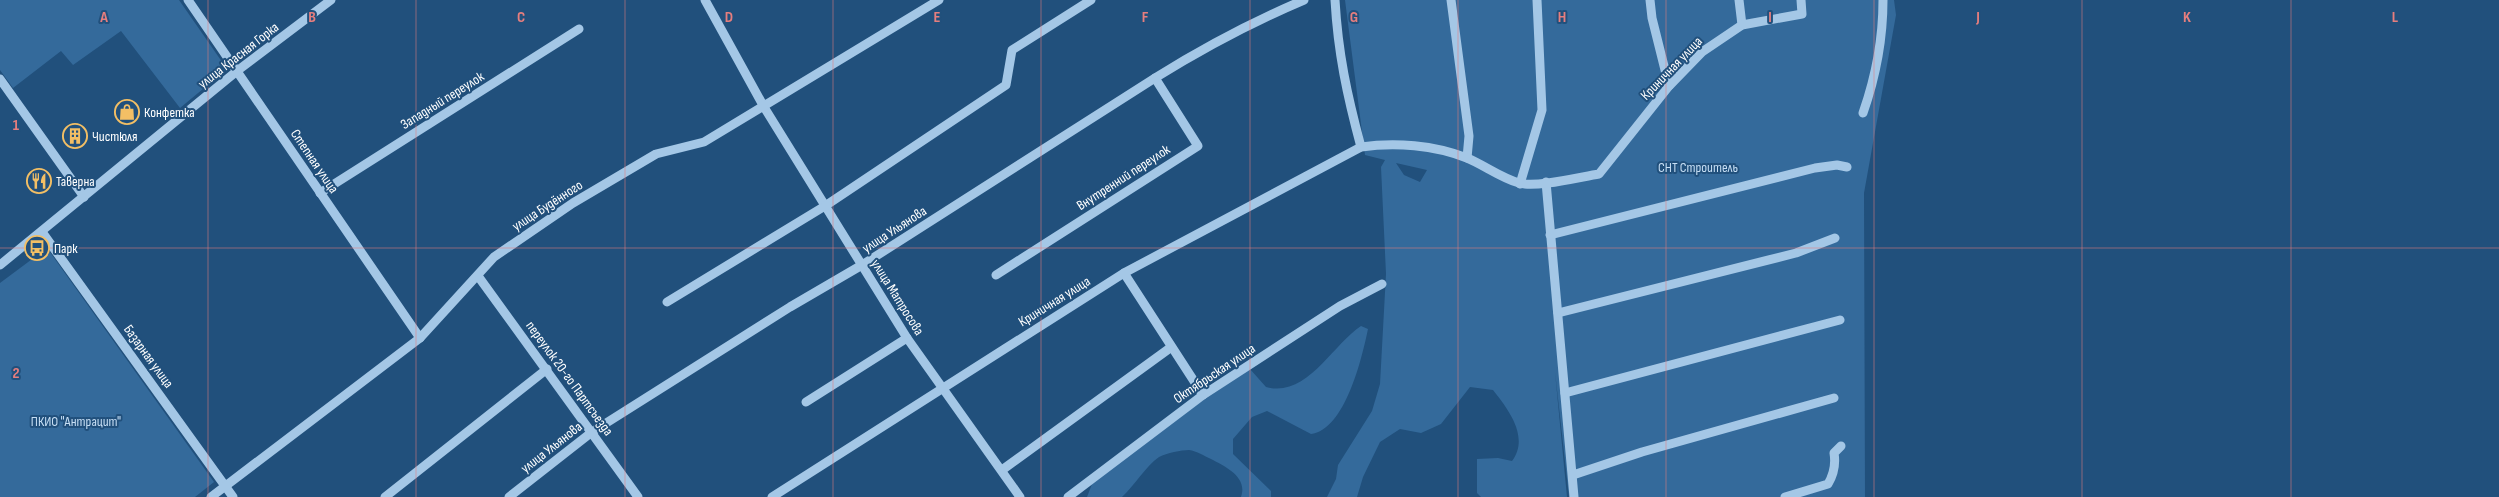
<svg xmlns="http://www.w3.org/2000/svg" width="2499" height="497" viewBox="0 0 2499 497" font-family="'Sofia Sans Condensed',sans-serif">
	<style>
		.green { fill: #346a9b; fill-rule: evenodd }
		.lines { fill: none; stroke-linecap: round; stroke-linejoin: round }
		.minor { stroke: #a4c7e6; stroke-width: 9 }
		.grid { fill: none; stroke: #e67e7e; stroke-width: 1; stroke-opacity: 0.55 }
		.labels { text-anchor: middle; stroke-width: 4; stroke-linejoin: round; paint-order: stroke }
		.street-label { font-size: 14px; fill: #fff; stroke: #21507c }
		.poi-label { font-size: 14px; fill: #fff; stroke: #21507c; text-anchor: start }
		.park-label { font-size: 14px; fill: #c7dff5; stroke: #21507c }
		.grid-label { font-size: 16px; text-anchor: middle; font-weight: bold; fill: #e67e7e; stroke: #21507c; stroke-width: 4; stroke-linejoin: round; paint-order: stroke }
	</style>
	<rect width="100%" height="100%" fill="#21507c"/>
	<!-- green -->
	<g class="green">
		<path d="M0 0H179L227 69 180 108 121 31 73 65 61 51 13 88 0 70Z"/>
		<path d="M1345 0H1894L1896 15 1864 193 1865 497H1569L1555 372 1567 497H1481L1477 493V459L1498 458 1512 461C1530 437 1508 409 1493 390L1470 387 1441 424 1421 433 1400 429 1380 442 1363 477 1357 497H1327L1336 479 1338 465 1372 411 1380 384 1386 274 1381 167 1385 160 1365 155ZM1396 163 1427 170 1420 182 1404 175Z"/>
		<path d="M47 248 214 482 195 497H0V283Z"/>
		<path d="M1361 326 1368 329C1362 358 1345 430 1311 434L1267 411 1252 417 1233 439V454L1271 491V497H1241C1248 477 1226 467 1211 459 1204 456 1197 451 1189 450 1181 450 1167 453 1159 457 1145 467 1135 485 1122 497H1087L1097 471 1250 369 1266 387C1307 398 1332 345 1361 326Z"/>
	</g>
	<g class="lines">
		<!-- minor -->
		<g class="minor">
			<path d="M188 0 420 338"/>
			<path d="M705 0 764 107 907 338 1020 497"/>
			<path d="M1335 0C1338 53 1347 95 1361 147"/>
			<path d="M1451 0 1469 136 1467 158"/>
			<path d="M1650 0 1652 18 1669 86"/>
			<path d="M1739 0 1742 25"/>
			<path d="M0 79 84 197"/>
			<path d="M1863 113C1876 76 1883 38 1883 0"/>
			<path d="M1546 182 1574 497"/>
			<path d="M1520 184 1542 110 1537 0"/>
			<path d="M320 193 579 29"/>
			<path d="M42 232 233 497"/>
			<path d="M1550 235 1815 168 1837 165 1847 167"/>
			<path d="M0 265 237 71 331 0"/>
			<path d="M1124 273 1203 395"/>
			<path d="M996 275 1198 146 1155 78"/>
			<path d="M478 276 638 497"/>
			<path d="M667 302 825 206 1006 85 1012 50 1091 0"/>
			<path d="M1558 313 1796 253 1835 238"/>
			<path d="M1565 393 1840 320"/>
			<path d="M806 402 907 338"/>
			<path d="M1002 470 1170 348"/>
			<path d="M1573 475 1642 452 1834 398"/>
			<path d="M211 497 420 338 494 257 573 203 656 154 704 142 939 0"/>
			<path d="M385 497 547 369"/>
			<path d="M509 497 592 432 790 307 862 265 1155 78C1203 48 1252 22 1304 0"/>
			<path d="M772 497 1124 273 1361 147C1395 142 1434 145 1467 158 1484 165 1501 178 1519 183 1536 188 1580 177 1599 174L1669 86 1702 52 1742 25 1802 14 1801 0"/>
			<path d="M1068 497 1203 395 1340 306 1382 284"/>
			<path d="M1785 497 1828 484C1834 474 1836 465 1834 453L1841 446"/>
		</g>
	</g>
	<!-- grid -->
	<path class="grid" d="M208 0V497M416 0V497M625 0V497M833 0V497M1041 0V497M1250 0V497M1458 0V497M1666 0V497M1874 0V497M2082 0V497M2291 0V497M0 248H2499"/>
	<!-- icons -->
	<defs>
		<symbol id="shop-ring" viewBox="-11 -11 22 22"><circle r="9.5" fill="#21507c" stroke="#f3bf65" stroke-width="1.5"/><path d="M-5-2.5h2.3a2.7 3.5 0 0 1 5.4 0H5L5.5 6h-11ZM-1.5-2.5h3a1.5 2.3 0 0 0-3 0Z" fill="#f3bf65"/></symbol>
		<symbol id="building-ring" viewBox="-11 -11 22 22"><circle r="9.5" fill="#21507c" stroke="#f3bf65" stroke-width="1.5"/><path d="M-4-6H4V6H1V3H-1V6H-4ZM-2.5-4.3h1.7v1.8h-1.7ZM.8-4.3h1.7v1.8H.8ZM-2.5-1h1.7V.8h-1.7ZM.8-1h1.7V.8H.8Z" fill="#f3bf65"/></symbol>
		<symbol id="restaurant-ring" viewBox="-11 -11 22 22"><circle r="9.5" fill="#21507c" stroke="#f3bf65" stroke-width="1.5"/><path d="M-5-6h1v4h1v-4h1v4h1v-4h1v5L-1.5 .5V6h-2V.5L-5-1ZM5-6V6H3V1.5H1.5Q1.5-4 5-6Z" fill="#f3bf65"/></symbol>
		<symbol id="bus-ring" viewBox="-11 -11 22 22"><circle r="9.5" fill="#21507c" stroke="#f3bf65" stroke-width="1.5"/><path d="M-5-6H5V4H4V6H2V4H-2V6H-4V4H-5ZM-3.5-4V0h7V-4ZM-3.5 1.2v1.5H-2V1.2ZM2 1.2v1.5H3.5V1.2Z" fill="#f3bf65"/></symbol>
	</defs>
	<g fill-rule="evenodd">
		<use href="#shop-ring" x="113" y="98" width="28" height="28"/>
		<use href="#building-ring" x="61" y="122" width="28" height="28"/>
		<use href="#restaurant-ring" x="25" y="167" width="28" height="28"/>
		<use href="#bus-ring" x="23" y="234" width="28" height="28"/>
	</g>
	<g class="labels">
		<!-- street labels -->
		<g class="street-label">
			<text transform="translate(238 55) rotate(-38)" y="5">улица Красная Горка</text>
			<text transform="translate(1671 68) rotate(-46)" y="5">Криничная улица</text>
			<text transform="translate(442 100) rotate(-32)" y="5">Западный переулок</text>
			<text transform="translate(315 161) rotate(56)" y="5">Степная улица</text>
			<text transform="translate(1123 177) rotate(-33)" y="5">Внутренний переулок</text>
			<text transform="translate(547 205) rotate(-33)" y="5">улица Будённого</text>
			<text transform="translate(894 229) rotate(-33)" y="5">улица Ульянова</text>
			<text transform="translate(898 297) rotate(58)" y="5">улица Матросова</text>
			<text transform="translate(1054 301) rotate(-32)" y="5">Криничная улица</text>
			<text transform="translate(149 356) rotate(54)" y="5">Базарная улица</text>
			<text transform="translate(1214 373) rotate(-34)" y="5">Октябрьская улица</text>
			<text transform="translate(570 378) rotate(54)" y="5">переулок 20-го Партсъезда</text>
			<text transform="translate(551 447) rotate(-38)" y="5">улица Ульянова</text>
		</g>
		<!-- poi labels -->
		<g class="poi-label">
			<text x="144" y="117">Конфетка</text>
			<text x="92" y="141">Чистюля</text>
			<text x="56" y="186">Таверна</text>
			<text x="54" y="253">Парк</text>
		</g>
		<!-- park labels -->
		<g class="park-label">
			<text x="1698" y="172">СНТ Строитель</text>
			<text x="76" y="426">ПКИО "Антрацит"</text>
		</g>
	</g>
	<g class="grid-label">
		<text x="104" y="22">A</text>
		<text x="312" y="22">B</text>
		<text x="521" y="22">C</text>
		<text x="729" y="22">D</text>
		<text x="937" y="22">E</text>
		<text x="1145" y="22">F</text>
		<text x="1354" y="22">G</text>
		<text x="1562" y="22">H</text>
		<text x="1770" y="22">I</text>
		<text x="1978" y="22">J</text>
		<text x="2187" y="22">K</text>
		<text x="2395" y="22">L</text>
		<text x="16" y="130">1</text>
		<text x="16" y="378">2</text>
	</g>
</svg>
